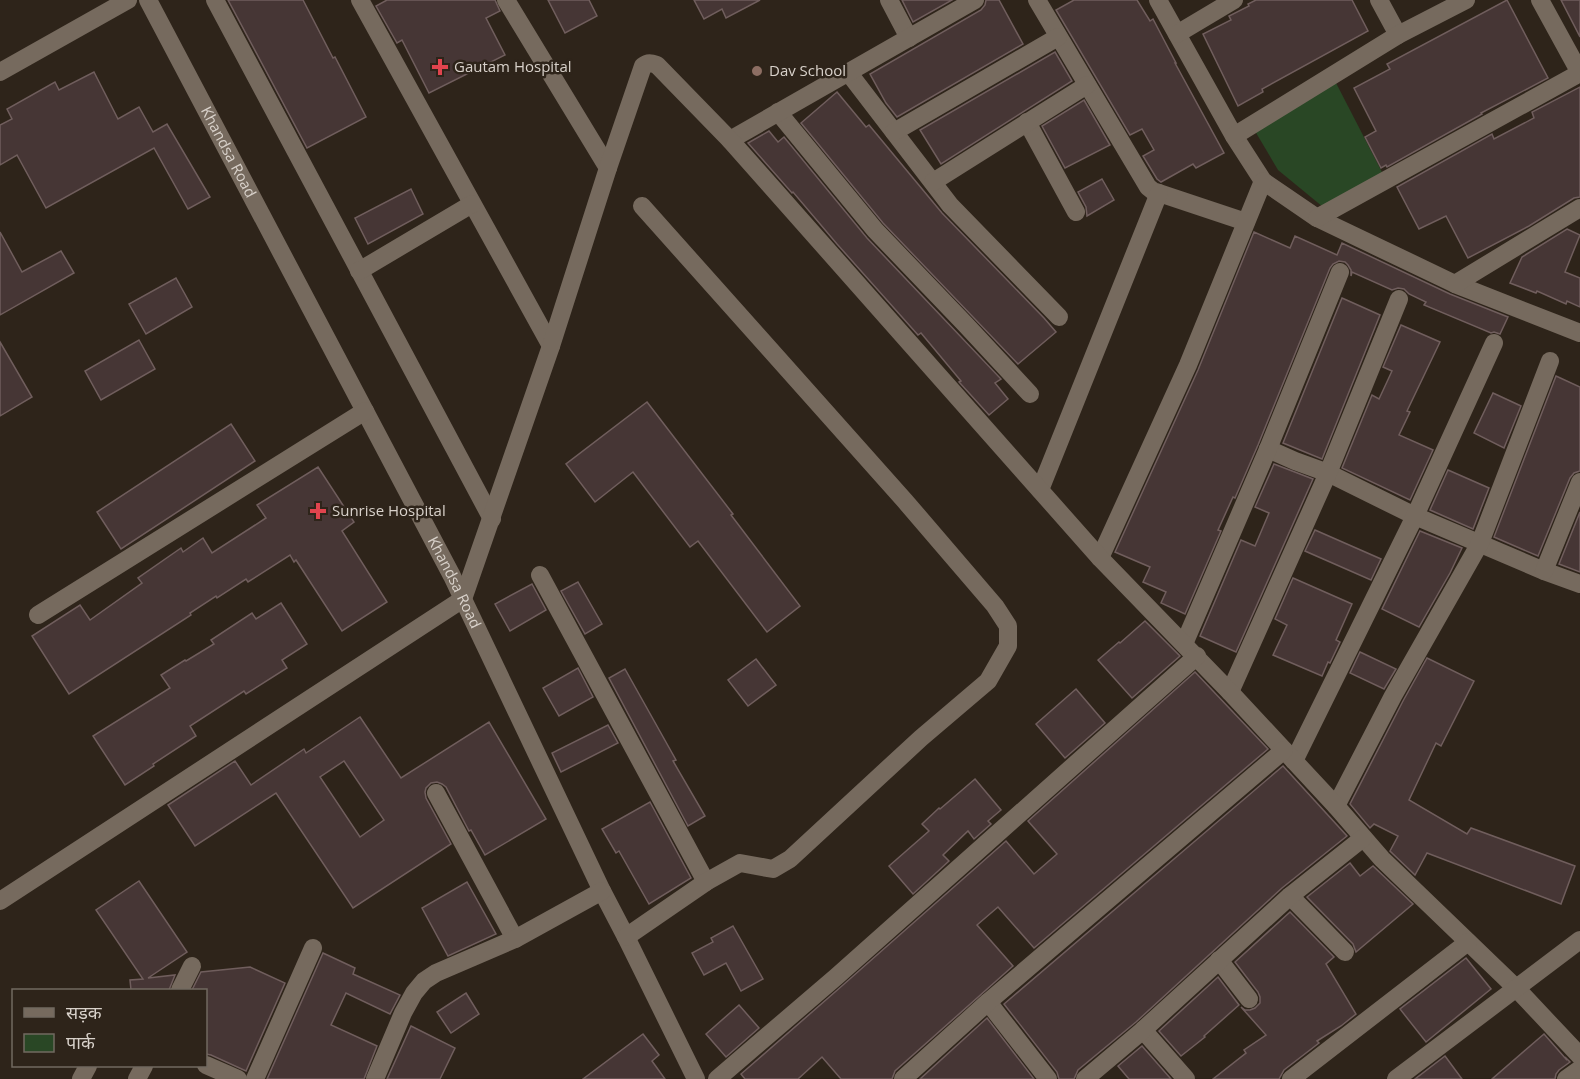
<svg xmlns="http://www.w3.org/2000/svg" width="1580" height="1079" viewBox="0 0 1580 1079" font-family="'Open Sans','Noto Sans Devanagari',sans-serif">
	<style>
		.green { fill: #294725 }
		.building { fill: #463635; stroke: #705e5d; stroke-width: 1.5; fill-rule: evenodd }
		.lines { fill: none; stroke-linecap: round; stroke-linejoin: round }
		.minor { stroke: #766a5e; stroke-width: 18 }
		.health-dot { fill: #e0444e; stroke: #2e241a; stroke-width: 2 }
		.education-dot { fill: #8d6e63; stroke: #2e241a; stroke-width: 2 }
		.labels { text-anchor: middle; stroke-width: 5; stroke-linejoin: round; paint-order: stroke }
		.poi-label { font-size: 15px; fill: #d8d1ca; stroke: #2e241a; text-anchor: start }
		.street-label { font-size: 15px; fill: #d8d1ca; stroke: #2e241a }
	</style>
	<rect width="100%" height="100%" fill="#2e241a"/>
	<!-- green -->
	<path class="green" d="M1335 81 1383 174 1323 207 1278 170 1252 126Z"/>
	<!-- building -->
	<g class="building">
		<path d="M228 0H303L333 58 335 57 366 117 307 148Z"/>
		<path d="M387 0H495L500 11 486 18 505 55 429 93 402 40 397 43 376 6Z"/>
		<path d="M548 0H589L597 16 565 33Z"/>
		<path d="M694 0H760L726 18 722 9 704 19Z"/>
		<path d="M902 0H952L913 22Z"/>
		<path d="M986 0H999L1023 44 897 117 886 103 870 74 981 10 985 5Z"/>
		<path d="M1074 0H1137L1150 21 1153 19 1176 63H1175L1224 153 1196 168 1193 164 1161 182 1157 179 1143 156 1154 150 1142 129 1130 135 1056 10Z"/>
		<path d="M1256 0H1352L1368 31 1262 89 1263 92 1238 106 1203 34 1231 20 1229 16 1249 6 1248 4Z"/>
		<path d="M1507 0 1548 78 1481 113 1482 114 1387 167 1386 165 1381 168 1365 137 1376 131 1354 88 1390 69 1387 64Z"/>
		<path d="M1561 0H1580V37Z"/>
		<path d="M1055 52 1072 81 941 164 920 130Z"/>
		<path d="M94 72 118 119 139 107 153 132 167 124 210 197 188 209 154 148 46 208 17 155 0 165V125L12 119 7 109 55 82 59 90Z"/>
		<path d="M1580 87V197L1574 198 1529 226 1468 258 1446 216 1419 229 1397 187 1492 134 1494 139 1534 118 1532 112Z"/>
		<path d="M837 92 866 127 869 125 942 213 1044 318 1056 332 1018 364 883 223 801 123Z"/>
		<path d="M1084 100 1110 145 1065 168 1042 126Z"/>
		<path d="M769 131 778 142 784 137 867 238 1001 379 995 383 1008 399 989 415 959 382 961 381 921 333 918 335 837 244 793 192 792 193 748 143Z"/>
		<path d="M1102 179 1114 200 1087 216 1086 207 1078 192Z"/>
		<path d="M411 189 423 214 368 244 355 218Z"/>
		<path d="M1567 229 1580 235 1565 272 1580 278V307L1567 301 1566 304 1537 291 1536 293 1510 283 1522 257Z"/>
		<path d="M0 232 22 272 61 251 74 273 0 315Z"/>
		<path d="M1254 232 1290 248 1295 236 1337 255 1342 243 1450 294 1508 317 1500 334 1494 332 1491 333 1424 305 1426 302 1409 294 1404 289 1398 288 1392 290 1352 272 1351 276V270L1348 265 1345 262 1339 261 1333 264 1330 268 1258 445 1235 498 1233 497 1218 530 1221 531 1185 614 1161 603 1166 592 1143 582 1150 567 1115 552 1198 370Z"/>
		<path d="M176 278 192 307 146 334 129 304Z"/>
		<path d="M1342 298 1380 315 1322 459 1283 443Z"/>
		<path d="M1401 325 1440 342 1407 411 1410 412 1399 435 1433 450 1410 500 1342 468 1372 395 1379 399 1392 371 1383 367Z"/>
		<path d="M139 340 155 369 101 400 85 371Z"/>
		<path d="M0 342 32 397 0 416Z"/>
		<path d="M1556 376 1580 387V471L1574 473 1570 478 1538 556 1494 537Z"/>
		<path d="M1493 393 1521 406 1504 448 1474 433Z"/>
		<path d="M647 402 733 514 731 515 800 606 767 632 698 541 690 547 633 472 595 502 566 464Z"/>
		<path d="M231 424 255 461 121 549 97 512Z"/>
		<path d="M1274 464 1313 479 1236 652 1200 636 1241 540 1255 546 1269 513 1255 507Z"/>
		<path d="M318 467 354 522 342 531 387 602 342 631 296 560 294 562 290 555 248 582 246 579 217 598 216 596 190 613 191 615 69 694 32 636 80 605 90 620 142 583 138 578 181 548 183 552 203 538 212 553 266 518 257 505Z"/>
		<path d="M1448 470 1489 488 1473 529 1430 510Z"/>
		<path d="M1580 512V572L1559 564Z"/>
		<path d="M1315 530 1381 559 1371 580 1305 551Z"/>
		<path d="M1420 531 1462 548 1450 573 1419 627 1382 609Z"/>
		<path d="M1293 578 1352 604 1336 640 1340 642 1330 663 1328 662 1322 676 1273 655 1287 625 1275 619Z"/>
		<path d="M578 582 602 624 585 634 561 591Z"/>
		<path d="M532 584 546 610 510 631 495 604Z"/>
		<path d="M281 603 307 644 282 660 287 668 246 694 244 691 190 726 196 736 153 764 154 766 125 785 93 736 170 688 161 675 185 660 186 661 214 644 211 640 252 613 256 619Z"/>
		<path d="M1145 621 1180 656 1132 698 1098 660 1119 642 1120 643Z"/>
		<path d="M1360 652 1396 669 1384 689 1350 673Z"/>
		<path d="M1427 658 1474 681 1441 746 1436 743 1409 800 1467 834 1471 828 1575 866 1561 904 1427 853 1415 875 1390 851 1398 836 1374 824 1370 828 1350 804 1403 701Z"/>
		<path d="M756 659 776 685 748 706 728 680Z"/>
		<path d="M578 668 593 697 559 716 543 688Z"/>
		<path d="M625 669 676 760 673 761 705 816 688 826 609 678Z"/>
		<path d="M1195 672 1268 749 1034 948 998 907 977 925 1013 966 895 1071 892 1079H841L822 1057 798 1079H745L741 1074 843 985 1006 841 1034 874 1057 854 1028 821Z"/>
		<path d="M1076 689 1105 723 1065 758 1036 724Z"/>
		<path d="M360 717 401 778 489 722 546 819 485 855 471 830 469 831 446 787 442 784 437 782 431 783 426 788 425 792 426 798 451 844 353 908 276 793 195 846 168 805 235 761 251 785 304 749 306 753ZM344 761 384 820 360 837 320 777Z"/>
		<path d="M608 725 618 743 561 772 552 753Z"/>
		<path d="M1283 766 1347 836 1282 888 1136 1022 1078 1070 1074 1079H1059L1057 1072 1004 1004Z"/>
		<path d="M975 779 1001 810 988 821 991 824 974 839 968 831 943 855 949 861 913 894 889 866 929 831 922 824 939 808 940 809Z"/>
		<path d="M650 802 691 878 649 904 619 851 616 853 602 829Z"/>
		<path d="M1350 863 1360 876 1373 866 1413 904 1356 952 1353 944 1307 897Z"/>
		<path d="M139 881 187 952 148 978 175 975 169 990H131L130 980 143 979 96 910Z"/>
		<path d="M467 882 496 934 448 956 422 908Z"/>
		<path d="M1290 912 1334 957 1326 964 1356 1014 1341 1026 1317 1041 1319 1043 1284 1070 1279 1079H1213L1246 1053 1244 1050 1266 1035 1241 1007 1245 1010H1250L1255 1008 1260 1003V997L1258 992 1235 962Z"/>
		<path d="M733 926 763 979 741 991 726 963 704 975 692 953 713 942 711 938Z"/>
		<path d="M323 953 355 968 353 974 400 995 390 1014 346 993 331 1025 377 1046 364 1079H267Z"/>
		<path d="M1466 958 1491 989 1426 1042 1400 1009Z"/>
		<path d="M250 967 285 983 246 1071 211 1055 206 1054V990H192L201 972Z"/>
		<path d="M1218 977 1239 1005 1204 1036 1205 1037 1181 1056 1159 1031Z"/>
		<path d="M466 993 479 1014 451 1033 437 1012Z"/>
		<path d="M739 1005 759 1028 726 1057 706 1034Z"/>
		<path d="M987 1018 1034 1079H920Z"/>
		<path d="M411 1026 455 1048 440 1079H387Z"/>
		<path d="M643 1034 659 1055 652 1061 665 1079H583Z"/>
		<path d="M1544 1034 1566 1059V1058L1570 1062 1559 1070 1556 1074 1555 1079H1492Z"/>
		<path d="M1142 1046 1171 1079H1129L1118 1066Z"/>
		<path d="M1445 1056 1462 1079H1415Z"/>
	</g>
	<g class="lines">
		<!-- minor -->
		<g class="minor">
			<path id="s1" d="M148 0 452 576 602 891 626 937 696 1079"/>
			<path d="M215 0 492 519"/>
			<path d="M360 0 551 346"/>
			<path d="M506 0 608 168"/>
			<path d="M889 0 909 38"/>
			<path d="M1037 0 1148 187 1153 191 1246 222"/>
			<path d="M1158 0 1234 136 1263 181 1317 218 1455 284 1580 333"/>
			<path d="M1379 0 1398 35"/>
			<path d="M1177 34 1234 0"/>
			<path d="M0 72 128 0"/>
			<path d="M848 72 950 205 1059 317"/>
			<path d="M778 112 875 230 966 325 1030 394"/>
			<path d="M1027 122 1076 212"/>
			<path d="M894 132 1058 37"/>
			<path d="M1234 136 1398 35 1466 0"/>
			<path d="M730 140 975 0"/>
			<path d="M933 182 1087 85"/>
			<path d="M1317 218 1580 73 1540 0"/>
			<path d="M359 271 472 204"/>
			<path d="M1455 284 1580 208"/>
			<path d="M1268 449 1295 461 1328 473 1415 516 1544 571 1580 584"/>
			<path d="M1040 490 1159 193"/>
			<path d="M1100 558 1188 365 1263 181"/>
			<path d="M1544 571 1580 482"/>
			<path d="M540 575 706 882"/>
			<path d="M38 615 365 411"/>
			<path d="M1184 644 1268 449 1340 272"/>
			<path d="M1230 692 1328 473 1399 299"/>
			<path d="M1294 761 1415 516 1494 343"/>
			<path d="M436 793 515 939"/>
			<path d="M1336 806 1393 696 1480 543 1550 361"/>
			<path d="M1290 896 1345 952"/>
			<path d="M0 901 463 599 551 346 608 168 643 66C648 62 651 63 657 65L730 140 1100 558 1230 692 1336 806 1382 859 1516 988 1580 1056"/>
			<path d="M626 937 706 882 740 863 773 869 790 859 921 738 988 681 1008 646V626L995 606 905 501 642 206"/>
			<path d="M1219 960 1249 999"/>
			<path d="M180 990 192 966"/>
			<path d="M988 1002 1048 1079"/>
			<path d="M1143 1030 1186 1079"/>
			<path d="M206 1065 238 1079"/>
			<path d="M81 1079 88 1066"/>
			<path d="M137 1079 144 1066"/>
			<path d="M255 1079 313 948"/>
			<path d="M375 1079 403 1013 414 993 424 981 436 973 515 939 602 891"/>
			<path d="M717 1079 836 977 1197 656"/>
			<path d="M903 1079 988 1002 1284 750"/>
			<path d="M1085 1079 1143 1030 1290 896 1363 838"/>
			<path d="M1291 1079 1468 942"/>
			<path d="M1396 1079 1580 940"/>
			<path d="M1566 1079 1580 1069"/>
		</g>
	</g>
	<!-- markers -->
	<g class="health-dot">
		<path d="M437 58h6v6h6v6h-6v6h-6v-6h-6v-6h6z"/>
		<path d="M315 502h6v6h6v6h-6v6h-6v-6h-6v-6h6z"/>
	</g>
	<circle class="education-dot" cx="757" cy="71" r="6"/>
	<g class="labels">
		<!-- poi labels -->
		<g class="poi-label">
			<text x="454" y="72">Gautam Hospital</text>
			<text x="769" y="76">Dav School</text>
			<text x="332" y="516">Sunrise Hospital</text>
		</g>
		<!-- street labels -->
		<g class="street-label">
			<text dy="5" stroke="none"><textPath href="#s1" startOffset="172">Khandsa Road</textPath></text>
			<text dy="5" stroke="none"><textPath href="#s1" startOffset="658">Khandsa Road</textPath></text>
		</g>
	</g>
	<!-- legend -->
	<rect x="12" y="989" width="195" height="78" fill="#2e241a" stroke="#726960" stroke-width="1.5"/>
	<rect x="24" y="1008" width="30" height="9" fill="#766a5e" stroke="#726960" stroke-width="1.5"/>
	<text x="66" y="1019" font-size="18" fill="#d8d1ca">सड़क</text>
	<rect x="24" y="1034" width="30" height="18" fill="#294725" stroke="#726960" stroke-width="1.5"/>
	<text x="66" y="1049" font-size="18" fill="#d8d1ca">पार्क</text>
</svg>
